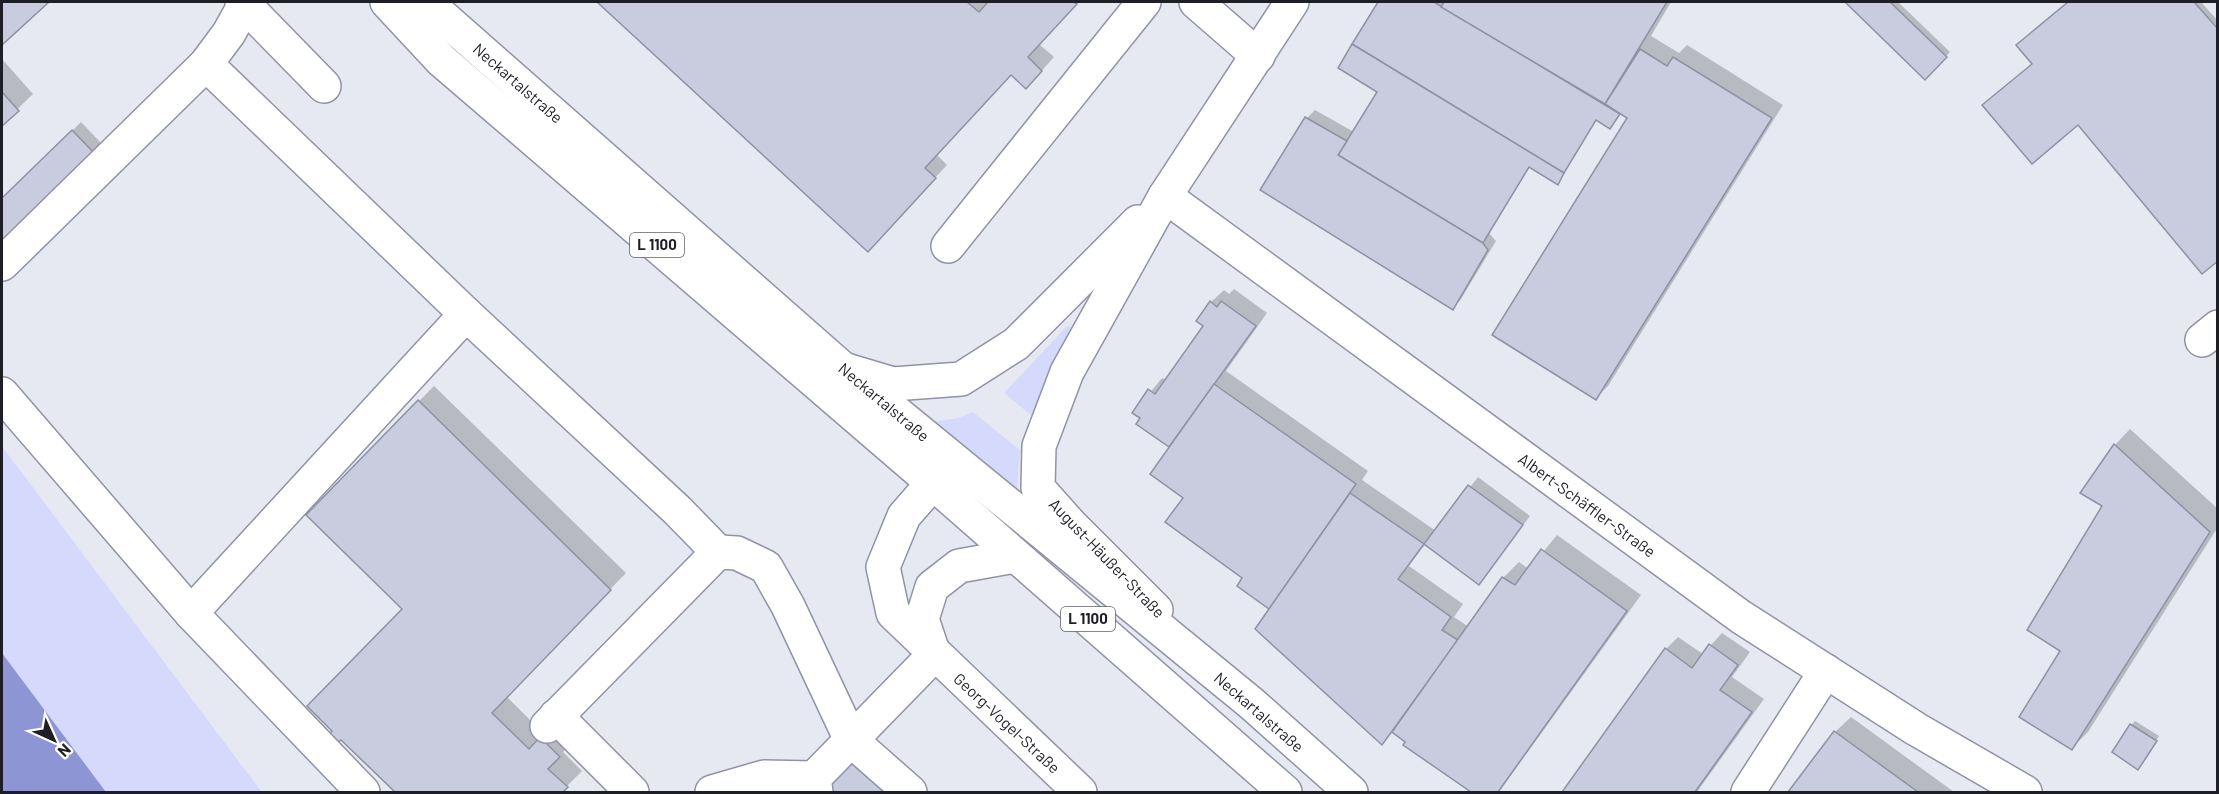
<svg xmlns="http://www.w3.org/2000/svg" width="2219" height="794" viewBox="0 0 2219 794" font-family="Barlow,sans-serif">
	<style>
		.built { fill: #e7e9f2 }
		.green { fill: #d5dafd }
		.water { fill: #8e95d4 }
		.shadow { fill: #0003 }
		.building { fill: #c9ccdf; stroke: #8e91a3; stroke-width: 1.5 }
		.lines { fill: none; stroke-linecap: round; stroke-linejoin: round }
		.minor-casing { stroke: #9093a5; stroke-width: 36 }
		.major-casing { stroke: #9093a5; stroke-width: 36 }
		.minor { stroke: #fff; stroke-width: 33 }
		.major { stroke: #fff; stroke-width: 33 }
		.labels { text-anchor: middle; stroke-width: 6; stroke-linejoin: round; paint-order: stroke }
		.shield { fill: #fff; stroke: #626267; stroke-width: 1.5 }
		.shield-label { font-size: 15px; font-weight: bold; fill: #1e1f26 }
		.street-label { font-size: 16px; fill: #1e1f26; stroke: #fff }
	</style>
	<rect width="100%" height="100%" fill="#f8f8fc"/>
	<!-- built -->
	<path class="built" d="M2 2H2217V792H262L2 446Z"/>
	<!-- green -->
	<g class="green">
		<path d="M1066 327H1072L1073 332 1032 416 1004 393Z"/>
		<path d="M973 412 1020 450 1017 489 1015 492 932 422 958 418Z"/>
		<path d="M2 446 262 792H106L2 653Z"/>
	</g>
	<!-- water -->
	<path class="water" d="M2 653 106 792H2Z"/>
	<!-- shadow -->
	<g class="shadow">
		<path d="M2 2H47L2 43Z"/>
		<path d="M599 2H1078L1039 44 1054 57 1038 75 1011 74 936 154 947 165 868 250Z"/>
		<path d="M1380 2H1671L1651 36 1679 53 1687 45 1783 105 1608 386 1596 398 1629 118 1621 113 1610 127 1597 119 1557 183 1530 166 1489 233 1496 241 1461 299 1453 308 1307 118 1315 110 1354 132 1379 91 1340 67Z"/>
		<path d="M1847 2H1898L1950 52 1925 78Z"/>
		<path d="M2069 2H2201L2218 21V259L2033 64 2022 42Z"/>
		<path d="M2 59 33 94 2 124Z"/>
		<path d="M81 122 101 143 2 240V200Z"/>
		<path d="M1234 289 1267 313 1226 371 1368 471 1362 480 1436 531 1478 477 1530 516 1479 583 1426 543 1409 566 1463 604 1454 617 1469 627 1503 578 1519 562 1529 569 1557 535 1641 595 1499 792H1473L1405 744 1407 741 1393 732 1382 743 1244 577 1171 447 1138 424 1142 418 1134 412 1162 378 1166 380 1205 326 1211 302 1224 290 1229 294Z"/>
		<path d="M434 386 626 573 506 696 545 735 574 740 563 752 582 771 561 792H397L341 737 404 609 308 515Z"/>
		<path d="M2130 429 2218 509V527L2088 732 2072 748 2062 650 2104 505 2115 445Z"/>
		<path d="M1722 633 1750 652 1732 677 1764 699 1697 792H1564L1666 649 1678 637 1703 654Z"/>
		<path d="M1851 717 1954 792H1790L1835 732Z"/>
		<path d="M2135 721 2159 736 2142 764 2131 725Z"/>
		<path d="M849 761 902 792H832L826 788Z"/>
	</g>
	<!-- building -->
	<g class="building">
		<path d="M2 2H49L2 45Z"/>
		<path d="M597 2H967L979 12 988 2H1073L1077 4 1028 57 1042 71 1026 89 1011 75 925 168 936 178 868 252Z"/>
		<path d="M1378 2H1434L1620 114 1610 129 1596 120 1564 173 1352 44Z"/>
		<path d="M1444 2H1667L1605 104 1441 7Z"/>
		<path d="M1845 2H1890L1947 57 1925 80Z"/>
		<path d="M2068 2H2194L2218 29V261L2202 274 2078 125 2032 164 1982 105 2032 64 2016 45Z"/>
		<path d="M1352 44 1564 173 1558 185 1529 167 1483 243 1338 155 1377 92 1338 68Z"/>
		<path d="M1640 49 1667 66 1673 57 1772 118 1596 400 1492 335 1627 118 1605 104Z"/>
		<path d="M2 92 19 111 2 126Z"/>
		<path d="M1305 117 1347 141 1338 155 1483 243 1488 250 1453 310 1260 190Z"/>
		<path d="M72 130 94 153 2 242V198Z"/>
		<path d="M1210 301 1217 307 1221 301 1256 326 1169 447 1136 424 1140 418 1132 413 1148 389 1155 394 1203 326 1196 321Z"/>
		<path d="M1214 384 1356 484 1269 609 1237 586 1242 578 1165 522 1183 498 1150 474Z"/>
		<path d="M418 400 611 590 492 713 529 749 540 737 560 757 548 769 568 787 563 792H395L341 740 336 744 328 736 332 731 307 706 402 609 306 515Z"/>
		<path d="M2114 444 2210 532 2072 750 2019 717 2060 651 2027 630 2102 506 2080 493Z"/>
		<path d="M1468 485 1523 525 1479 585 1424 544Z"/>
		<path d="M1350 493 1424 544 1398 579 1451 617 1442 630 1458 640 1382 745 1255 629Z"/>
		<path d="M1541 549 1627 611 1498 792H1471L1403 745 1405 742 1392 732 1502 577 1515 585Z"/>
		<path d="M1709 644 1738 665 1720 690 1752 712 1695 792H1562L1665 648 1692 668Z"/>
		<path d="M2130 724 2157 741 2138 770 2112 752Z"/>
		<path d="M1834 731 1918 792H1788Z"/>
		<path d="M848 760 884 792H830L824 788Z"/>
	</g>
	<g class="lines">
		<defs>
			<g id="minor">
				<path d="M242 2 324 86"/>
				<path d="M1196 2 1258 56"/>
				<path d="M206 64 466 314 677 510 718 552"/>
				<path d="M1165 196 1741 617 1916 729 2025 792"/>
				<path d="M948 246 1144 2"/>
				<path d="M2 264 206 64 229 33 245 4"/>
				<path d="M2202 340 2218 327"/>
				<path d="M843 369 893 384 961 379 1016 344 1138 222"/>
				<path d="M2 394 191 613 363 792"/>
				<path d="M952 461 904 516 883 567 893 613 1080 792"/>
				<path d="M1156 610 1071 525 1038 488 1039 446 1067 372 1165 196 1292 2"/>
				<path d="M191 613 466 314"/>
				<path d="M934 655 922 619 932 587 959 566 1015 556"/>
				<path d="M556 716 632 792"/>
				<path d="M547 726 718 552 737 553 766 567 788 606 851 740 910 792"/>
				<path d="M712 792 764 777 814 778"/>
				<path d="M816 792 814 778 934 655"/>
				<path d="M1748 792 1826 671"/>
			</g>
			<g id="major">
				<path d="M387 2 441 60 933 483 1285 792"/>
				<path d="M426 2 843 369 1251 703 1351 792"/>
			</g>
		</defs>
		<!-- minor casing -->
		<use href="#minor" class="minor-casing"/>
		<!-- major casing -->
		<use href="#major" class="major-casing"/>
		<!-- minor -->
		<use href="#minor" class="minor"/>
		<!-- major -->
		<use href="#major" class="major"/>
	</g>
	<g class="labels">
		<!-- shield labels -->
		<g class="shield">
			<rect x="630" y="233" width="54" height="24" rx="4.5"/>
			<rect x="1061" y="607" width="54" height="24" rx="4.5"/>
		</g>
		<g class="shield-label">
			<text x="657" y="250">L 1100</text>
			<text x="1088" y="624">L 1100</text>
		</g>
		<!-- street labels -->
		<g class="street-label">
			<text transform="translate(518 83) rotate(41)" y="6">Neckartalstraße</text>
			<text transform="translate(884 402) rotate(40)" y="6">Neckartalstraße</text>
			<text transform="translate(1587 505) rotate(36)" y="6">Albert-Schäffler-Straße</text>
			<text transform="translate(1107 558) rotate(46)" y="6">August-Häußer-Straße</text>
			<text transform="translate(1259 712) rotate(41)" y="6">Neckartalstraße</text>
			<text transform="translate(1007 723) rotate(43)" y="6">Georg-Vogel-Straße</text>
		</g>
	</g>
	<!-- border -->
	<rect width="2219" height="794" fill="none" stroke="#1e1f26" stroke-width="6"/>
	<!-- north arrow -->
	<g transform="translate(54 740) rotate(135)" stroke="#ffffff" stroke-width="4.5" paint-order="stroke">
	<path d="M0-4.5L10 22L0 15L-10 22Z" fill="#1e1f26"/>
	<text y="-9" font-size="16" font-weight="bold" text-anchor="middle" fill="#1e1f26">N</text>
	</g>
</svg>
